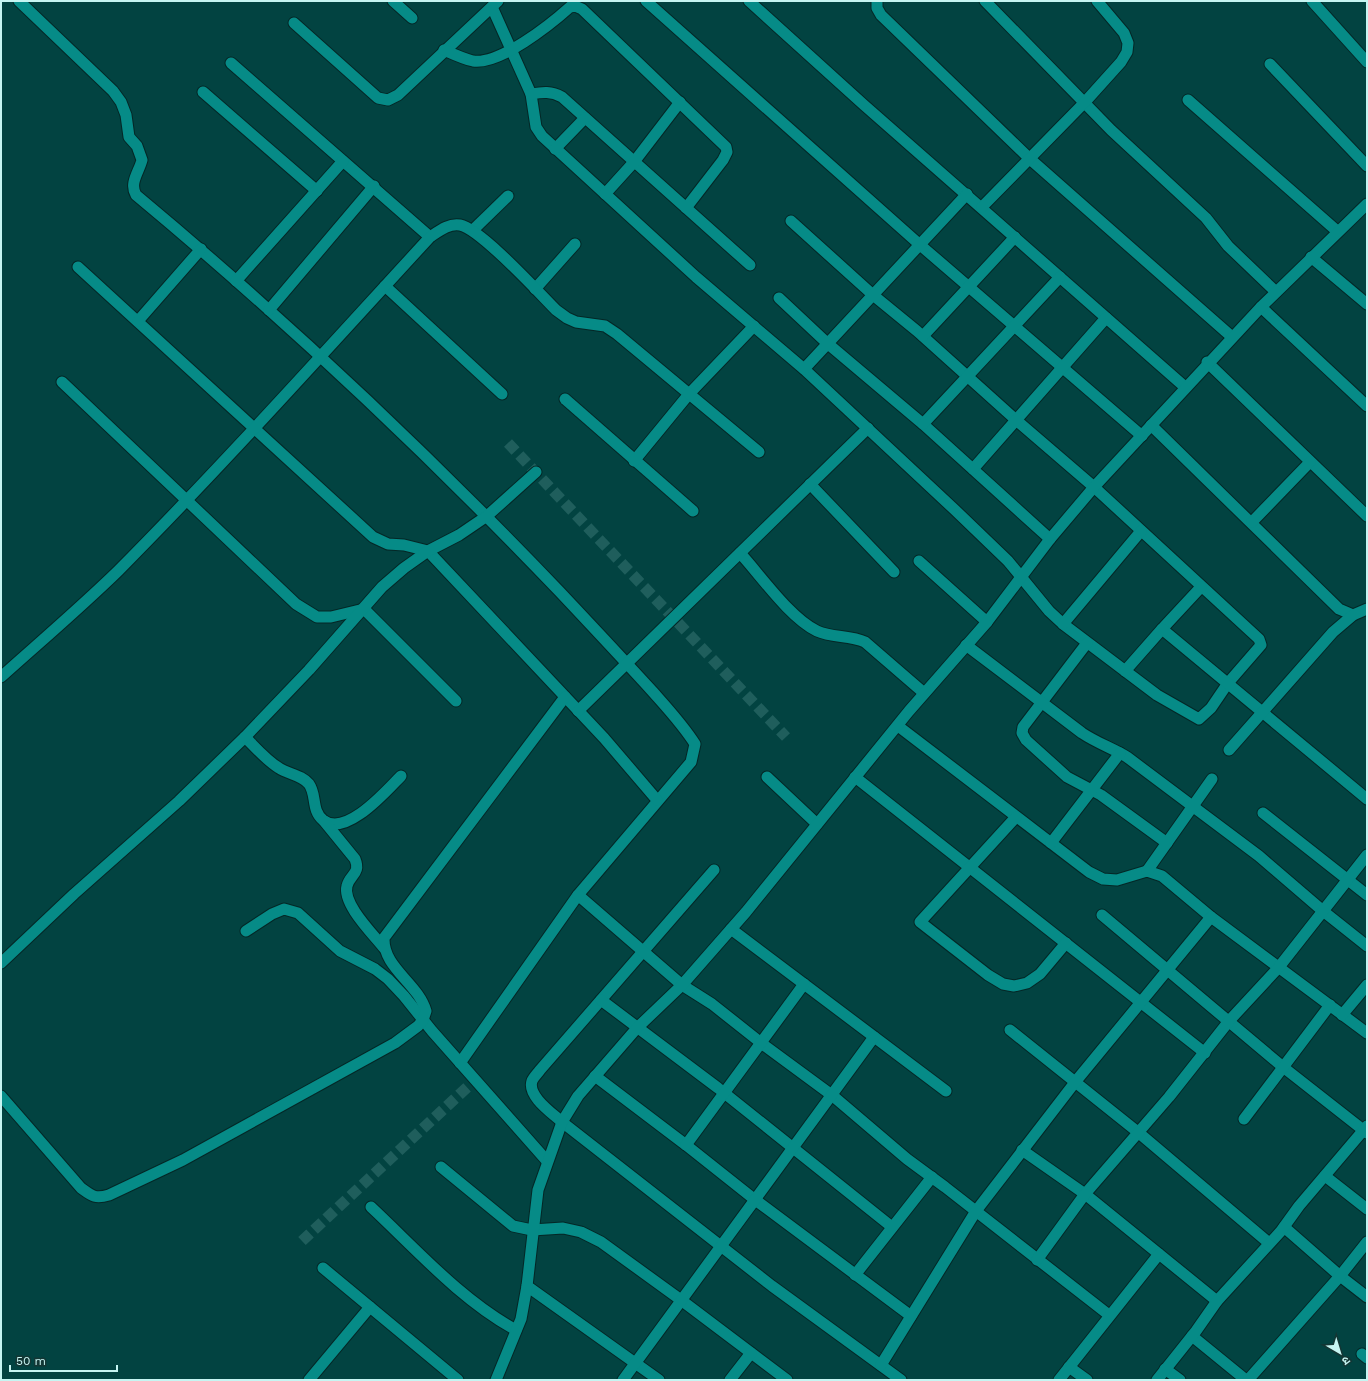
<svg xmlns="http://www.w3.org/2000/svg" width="1368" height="1381" viewBox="0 0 1368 1381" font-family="'Work Sans','Noto Sans Devanagari',sans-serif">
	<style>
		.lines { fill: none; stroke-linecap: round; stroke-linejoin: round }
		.minor-tunnel { stroke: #1f5e5c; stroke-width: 11; stroke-dasharray: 11 5.5; stroke-linecap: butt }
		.minor-casing { stroke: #042726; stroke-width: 13 }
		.minor { stroke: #068b87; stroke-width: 11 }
	</style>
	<rect width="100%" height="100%" fill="#024341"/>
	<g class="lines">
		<!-- minor-tunnel -->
		<g class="minor-tunnel">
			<path d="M508 443 786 737"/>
			<path d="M302 1241 475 1080"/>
		</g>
		<defs>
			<g id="minor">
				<path d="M19 1 113 91 121 102 126 115 129 137 137 146 142 160C139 172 129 183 136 195 285 319 426 452 559 591 591 625 622 658 653 692 668 709 683 725 695 744L691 762 578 895 460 1063"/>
				<path d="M393 1 412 18"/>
				<path d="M646 1 919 244 1142 436"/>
				<path d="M749 1 864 105 1185 387"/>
				<path d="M877 1V8L881 15 1030 159 1232 337"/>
				<path d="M985 1 1111 130 1206 218 1228 246 1276 292"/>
				<path d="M1312 1 1367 62"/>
				<path d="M492 7 531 94 536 127 542 136 696 277 804 369 955 510 1008 561 1049 611 1063 624 1157 695 1199 719 1211 708 1228 683 1261 645 1259 639 1094 487 1016 420 917 331 873 295 791 221"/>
				<path d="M294 23 378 98 388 100 398 95 498 1"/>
				<path d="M444 50C453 54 464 59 473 61 500 65 551 24 570 7L575 6 582 9 726 147 727 152 723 160 686 208"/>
				<path d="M231 63 430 237"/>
				<path d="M1270 64 1367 166"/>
				<path d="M203 92 317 191"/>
				<path d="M531 94C543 92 551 91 562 97L750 265"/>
				<path d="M1188 100 1337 231"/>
				<path d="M555 149 585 118"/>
				<path d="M605 194 634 162 680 102"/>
				<path d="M982 207 1085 102 1121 62 1127 52 1128 43 1124 33 1097 1"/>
				<path d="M473 230 508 196"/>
				<path d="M1311 257 1367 304"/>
				<path d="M78 267 373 537 388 544 404 545 428 551 604 738 657 800"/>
				<path d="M236 281 343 161"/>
				<path d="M385 286 502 394"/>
				<path d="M535 289 575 244"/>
				<path d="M779 298 827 343 923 424 1050 539"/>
				<path d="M1261 307 1367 406"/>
				<path d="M269 310 374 186"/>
				<path d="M138 321 201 249"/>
				<path d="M923 336 1015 237"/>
				<path d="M1207 362 1367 516"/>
				<path d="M804 369 967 194"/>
				<path d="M62 382 296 604 317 617H331L364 609 456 701"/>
				<path d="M565 399 693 511"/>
				<path d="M923 424 1060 277"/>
				<path d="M1151 425 1339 609 1353 615"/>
				<path d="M634 461 689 394 754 326"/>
				<path d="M973 469 1106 318"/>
				<path d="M810 484 894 572"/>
				<path d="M1252 522 1310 462"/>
				<path d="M740 553C761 576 790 618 817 631 832 638 850 635 865 642L924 693"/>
				<path d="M919 561 987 622"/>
				<path d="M1063 624 1141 531"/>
				<path d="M1162 629 1201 587"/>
				<path d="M1087 643 1023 727 1022 733 1026 740 1067 777 1101 795 1167 843"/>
				<path d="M966 645 1082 733C1097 743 1112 748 1127 757L1259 856 1323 911 1367 946"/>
				<path d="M1125 671 1162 629 1367 799"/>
				<path d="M1 677C40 642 80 608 118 571 225 463 327 349 430 237 439 231 449 223 460 225 481 229 539 293 556 310L567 318 576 322 605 326 617 334 759 452"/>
				<path d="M578 711 868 428"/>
				<path d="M898 726 1089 872 1103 879 1117 880 1147 871 1162 876 1211 917 1367 1033"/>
				<path d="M245 737C256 748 266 760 279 768 288 774 302 775 309 784 317 795 311 810 323 820 346 838 387 790 401 776"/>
				<path d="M1229 750 1333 632 1353 615 1367 609"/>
				<path d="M767 777 817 824"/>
				<path d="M855 777 1205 1053"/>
				<path d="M1263 813 1367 895"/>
				<path d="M1016 817 920 922 988 975 1003 984 1014 986 1027 983 1040 974 1066 943"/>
				<path d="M324 821 355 859C361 874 350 874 347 886 342 904 374 935 384 948"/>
				<path d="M1051 843 1120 753"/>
				<path d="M714 870 540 1070C537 1074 533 1078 532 1081 527 1096 552 1113 562 1122L772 1286 901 1380"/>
				<path d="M1147 871 1212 779"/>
				<path d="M578 895 682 985 712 1004 765 1046 833 1096 907 1159 945 1187 1109 1315"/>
				<path d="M1102 915 1283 1067 1367 1133"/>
				<path d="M731 929 946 1091"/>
				<path d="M246 931 272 914 284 909 298 913 340 951 375 969 388 979 404 996 432 1031 547 1161"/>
				<path d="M1 963 74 894 179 801 245 737 309 670 382 587 404 568 428 551 459 535 487 516 536 472"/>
				<path d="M601 1000 718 1088 892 1227"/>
				<path d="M1342 1015 1367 985"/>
				<path d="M1010 1030 1139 1133 1269 1243"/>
				<path d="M595 1076 686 1145 754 1199 911 1316"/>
				<path d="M1 1096 81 1188C92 1196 95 1199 109 1195L183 1160 395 1043 418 1026 423 1020 426 1011C418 983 383 968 384 938L565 697"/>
				<path d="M1244 1119 1330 1005"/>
				<path d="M686 1145 804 984"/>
				<path d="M1022 1150 1085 1194 1217 1301"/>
				<path d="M441 1167 513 1226 532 1230 563 1228 581 1232 601 1242 681 1300 787 1380"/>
				<path d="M1325 1176 1367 1209"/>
				<path d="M371 1207C417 1250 461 1300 516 1330"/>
				<path d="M1284 1227 1340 1276 1367 1297"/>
				<path d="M1037 1260 1085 1194 1169 1097 1229 1021 1279 967 1367 855"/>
				<path d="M323 1268 458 1380"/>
				<path d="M855 1275 932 1177"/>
				<path d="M527 1286 659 1380"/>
				<path d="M1192 1336 1246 1380"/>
				<path d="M1362 1354 1367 1358"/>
				<path d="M881 1365 976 1211 1076 1081 1211 917"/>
				<path d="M1069 1367 1087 1380"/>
				<path d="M1165 1369 1180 1380"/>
				<path d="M309 1380 370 1307"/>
				<path d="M496 1380 521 1319 527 1286 538 1190 562 1122 578 1096 637 1028 682 985 746 912 909 711 987 622 1050 539 1094 487 1261 307 1367 204"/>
				<path d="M623 1380 874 1037"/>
				<path d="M730 1380 751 1353"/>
				<path d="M1059 1380 1159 1254"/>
				<path d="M1157 1380 1196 1331 1217 1301 1281 1231 1299 1206 1367 1126"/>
				<path d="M1248 1380 1340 1276 1367 1242"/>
			</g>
		</defs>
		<!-- minor casing -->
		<use href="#minor" class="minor-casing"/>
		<!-- minor -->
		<use href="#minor" class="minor"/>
	</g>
	<!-- border -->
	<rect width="1368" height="1381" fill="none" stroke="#c6f5f2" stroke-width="4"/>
	<!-- north arrow -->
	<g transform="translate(1340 1353) rotate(142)" stroke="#143634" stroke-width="3" paint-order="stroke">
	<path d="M0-3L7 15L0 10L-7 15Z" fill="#c6f5f2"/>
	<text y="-6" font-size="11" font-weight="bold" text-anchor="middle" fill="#c6f5f2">उ</text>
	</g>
	<!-- scale -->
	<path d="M10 1365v6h107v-6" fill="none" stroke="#c6f5f2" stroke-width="2"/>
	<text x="16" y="1365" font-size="12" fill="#c6f5f2" stroke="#143634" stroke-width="3" paint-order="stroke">50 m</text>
</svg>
